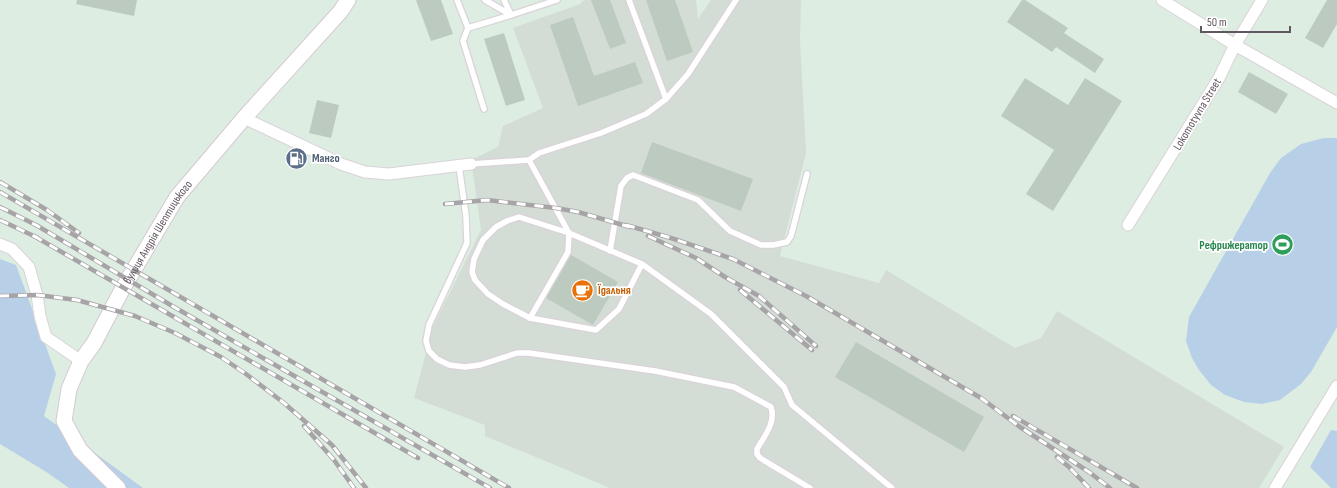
<svg xmlns="http://www.w3.org/2000/svg" width="1337" height="488" viewBox="0 0 1337 488" font-family="'Sofia Sans Condensed',sans-serif">
	<style>
		.industrial { fill: #d3ddd5 }
		.green { fill: #b7d0e8 }
		.building { fill: #bdcabf }
		.lines { fill: none; stroke-linecap: round; stroke-linejoin: round }
		.service-casing { stroke: #dad2d9; stroke-width: 8 }
		.minor-casing { stroke: #dad2d9; stroke-width: 13 }
		.secondary-casing { stroke: #d4c9d3; stroke-width: 17 }
		.service { stroke: #fff; stroke-width: 5.5 }
		.minor { stroke: #fff; stroke-width: 11 }
		.secondary { stroke: #fff; stroke-width: 15 }
		.rail-casing { stroke: #a7a4a7; stroke-width: 4.5 }
		.rail { stroke: #fff; stroke-width: 3; stroke-dasharray: 9; stroke-linecap: butt }
		.labels { text-anchor: middle; stroke-width: 3.5; stroke-linejoin: round; paint-order: stroke }
		.street-label { font-size: 12px; fill: #615761; stroke: #fff }
		.service-label { font-size: 12px; font-weight: bold; fill: #4e5e75; stroke: #fff; text-anchor: start }
		.leisure-label { font-size: 12px; font-weight: bold; fill: #27864d; stroke: #fff; text-anchor: end }
		.food-label { font-size: 12px; font-weight: bold; fill: #c56008; stroke: #fff; text-anchor: start }
	</style>
	<rect width="100%" height="100%" fill="#deede2"/>
	<!-- industrial -->
	<path class="industrial" d="M584 0H696L698 19 711 0H801L800 41 806 153 780 256 879 283 886 270 1015 348 1041 338 1057 311 1284 447 1259 488H610L485 436V425L414 398 433 326 481 230 471 160 498 147 503 126 543 108 513 28 580 4Z"/>
	<!-- green -->
	<g class="green">
		<path d="M1324 138H1337V327L1311 372 1301 384 1280 400 1262 404 1244 402 1225 395 1211 385 1199 370 1192 358 1186 341 1189 317 1270 173 1281 158 1301 144Z"/>
		<path d="M0 259 16 265 56 374 44 416 143 488H69L48 473 0 444Z"/>
		<path d="M1331 430 1337 431V488H1331L1310 467Z"/>
	</g>
	<!-- building -->
	<g class="building">
		<path d="M77 0H137L134 16 76 4Z"/>
		<path d="M416 0H441L453 34 431 41Z"/>
		<path d="M591 0H610L626 43 610 49Z"/>
		<path d="M646 0H675L693 52 667 61Z"/>
		<path d="M1022 0H1025L1068 28 1064 33 1104 59 1095 73 1056 47 1052 52 1007 22Z"/>
		<path d="M1327 0H1337V24L1323 48 1305 38Z"/>
		<path d="M573 17 594 76 635 62 643 83 578 106 550 25Z"/>
		<path d="M504 33 525 100 506 106 484 39Z"/>
		<path d="M1249 72 1288 94 1276 114 1238 92Z"/>
		<path d="M1025 78 1068 105 1085 78 1122 101 1053 211 1026 194 1054 150 1001 116Z"/>
		<path d="M317 100 339 105 331 138 309 133Z"/>
		<path d="M652 142 753 179 741 211 641 173Z"/>
		<path d="M571 255 618 282 593 325 546 298Z"/>
		<path d="M856 342 984 417 964 452 835 377Z"/>
	</g>
	<g class="lines">
		<defs>
			<g id="service">
				<path d="M457 0 468 28 463 41 484 109"/>
				<path d="M485 0 511 15 557 0"/>
				<path d="M629 0 666 99"/>
				<path d="M468 28 511 15 504 0"/>
				<path d="M529 160 569 233 568 252 530 318"/>
				<path d="M471 164 529 160 539 153 601 133 646 114 666 99 688 74 736 0"/>
				<path d="M459 166 466 216 467 243 429 325 426 341 429 351 437 359 449 365 465 367 480 365 517 353H529L655 371 734 387 771 407C776 423 765 435 757 449V454L760 458 810 488"/>
				<path d="M610 251 621 186 627 178 633 175 698 200 730 231 761 245H773L787 242 791 236 807 174"/>
				<path d="M642 264 619 309 596 330 530 318 503 304 488 294 475 280 472 272 474 259 483 240 496 227 507 221 519 217 569 233 642 264 711 314 784 387 792 405 892 488"/>
			</g>
			<g id="minor">
				<path d="M1162 0 1235 45 1337 103"/>
				<path d="M244 118 341 164 365 172 389 174 471 164"/>
				<path d="M1128 225 1219 78 1235 45 1262 0"/>
				<path d="M0 244 12 249 29 267 37 295 40 316 46 337 81 361"/>
				<path d="M1275 488 1337 386"/>
			</g>
			<g id="secondary">
				<path id="s1" d="M118 488 80 450 64 421 69 389 81 361 94 343 123 288 177 197 244 118 340 12 348 0"/>
			</g>
		</defs>
		<!-- service casing -->
		<use href="#service" class="service-casing"/>
		<!-- minor casing -->
		<use href="#minor" class="minor-casing"/>
		<!-- secondary casing -->
		<use href="#secondary" class="secondary-casing"/>
		<!-- service -->
		<use href="#service" class="service"/>
		<!-- minor -->
		<use href="#minor" class="minor"/>
		<!-- secondary -->
		<use href="#secondary" class="secondary"/>
		<defs>
			<g id="rail">
				<path d="M0 182 47 210 79 233"/>
				<path d="M0 192 509 488"/>
				<path d="M445 204 487 200 556 208 578 212 630 227"/>
				<path d="M0 207 36 225 174 307 490 488"/>
				<path d="M0 220 38 238"/>
				<path d="M626 225 671 238 733 259 806 296 981 398 1020 427 1089 472 1110 488"/>
				<path d="M34 236 418 458"/>
				<path d="M648 236 696 258 725 277 759 296 816 346"/>
				<path d="M740 290 812 350"/>
				<path d="M0 296 37 295 77 300 135 316 175 333 221 357 246 374 284 403 332 445 366 488"/>
				<path d="M1013 416 1137 488"/>
				<path d="M304 426 334 460 354 488"/>
				<path d="M1057 457 1069 467 1089 488"/>
			</g>
		</defs>
		<!-- rail casing -->
		<use href="#rail" class="rail-casing"/>
		<!-- rail -->
		<use href="#rail" class="rail"/>
	</g>
	<!-- icons -->
	<defs>
		<symbol id="fuel-disc" viewBox="-11 -11 22 22"><circle r="9.5" fill="#5c6f8a" stroke="#fff"/><path d="M-5.5-6h7V0h2V4h1.3V-2.5L3-4.5l.8-.8L6-3V5H2.5V1h-1V6h-7ZM-4.2-4.7v3.2H.2V-4.7Z" fill="#fff"/></symbol>
		<symbol id="stadium-disc" viewBox="-11 -11 22 22"><circle r="9.5" fill="#2e9e5b" stroke="#fff"/><path d="M0-5a6.5 5 0 1 0 0 10a6.5 5 0 1 0 0-10ZM-3.5-1.8h7v3.6h-7Z" fill="#fff"/></symbol>
		<symbol id="cafe-disc" viewBox="-11 -11 22 22"><circle r="9.5" fill="#e8710a" stroke="#fff"/><path d="M-5.5-4.5H6V0H3Q3 3.5 0 3.5H-2.5Q-5.5 3.5-5.5 0ZM3-3.2v2h1.7v-2ZM-6 4.5H4V6H-6Z" fill="#fff"/></symbol>
	</defs>
	<g fill-rule="evenodd">
		<use href="#fuel-disc" x="284" y="146" width="25" height="25"/>
		<use href="#stadium-disc" x="1270" y="232" width="25" height="25"/>
		<use href="#cafe-disc" x="570" y="278" width="25" height="25"/>
	</g>
	<g class="labels">
		<!-- street labels -->
		<g class="street-label">
			<text transform="translate(1197 114) rotate(-59)" y="4">Lokomotyvna Street</text>
			<text dy="4" stroke="none"><textPath href="#s1" startOffset="300">вулиця Андрія Шептицького</textPath></text>
		</g>
		<!-- service labels -->
		<g class="service-label">
			<text x="312" y="162">Манго</text>
		</g>
		<!-- leisure labels -->
		<g class="leisure-label">
			<text x="1268" y="249">Рефрижератор</text>
		</g>
		<!-- food labels -->
		<g class="food-label">
			<text x="598" y="294">Їдальня</text>
		</g>
	</g>
	<!-- scale -->
	<path d="M1201 26v6h89v-6" fill="none" stroke="#615761" stroke-width="2"/>
	<text x="1207" y="26" font-size="12" fill="#615761" stroke="#ffffff" stroke-width="3" paint-order="stroke">50 m</text>
</svg>
